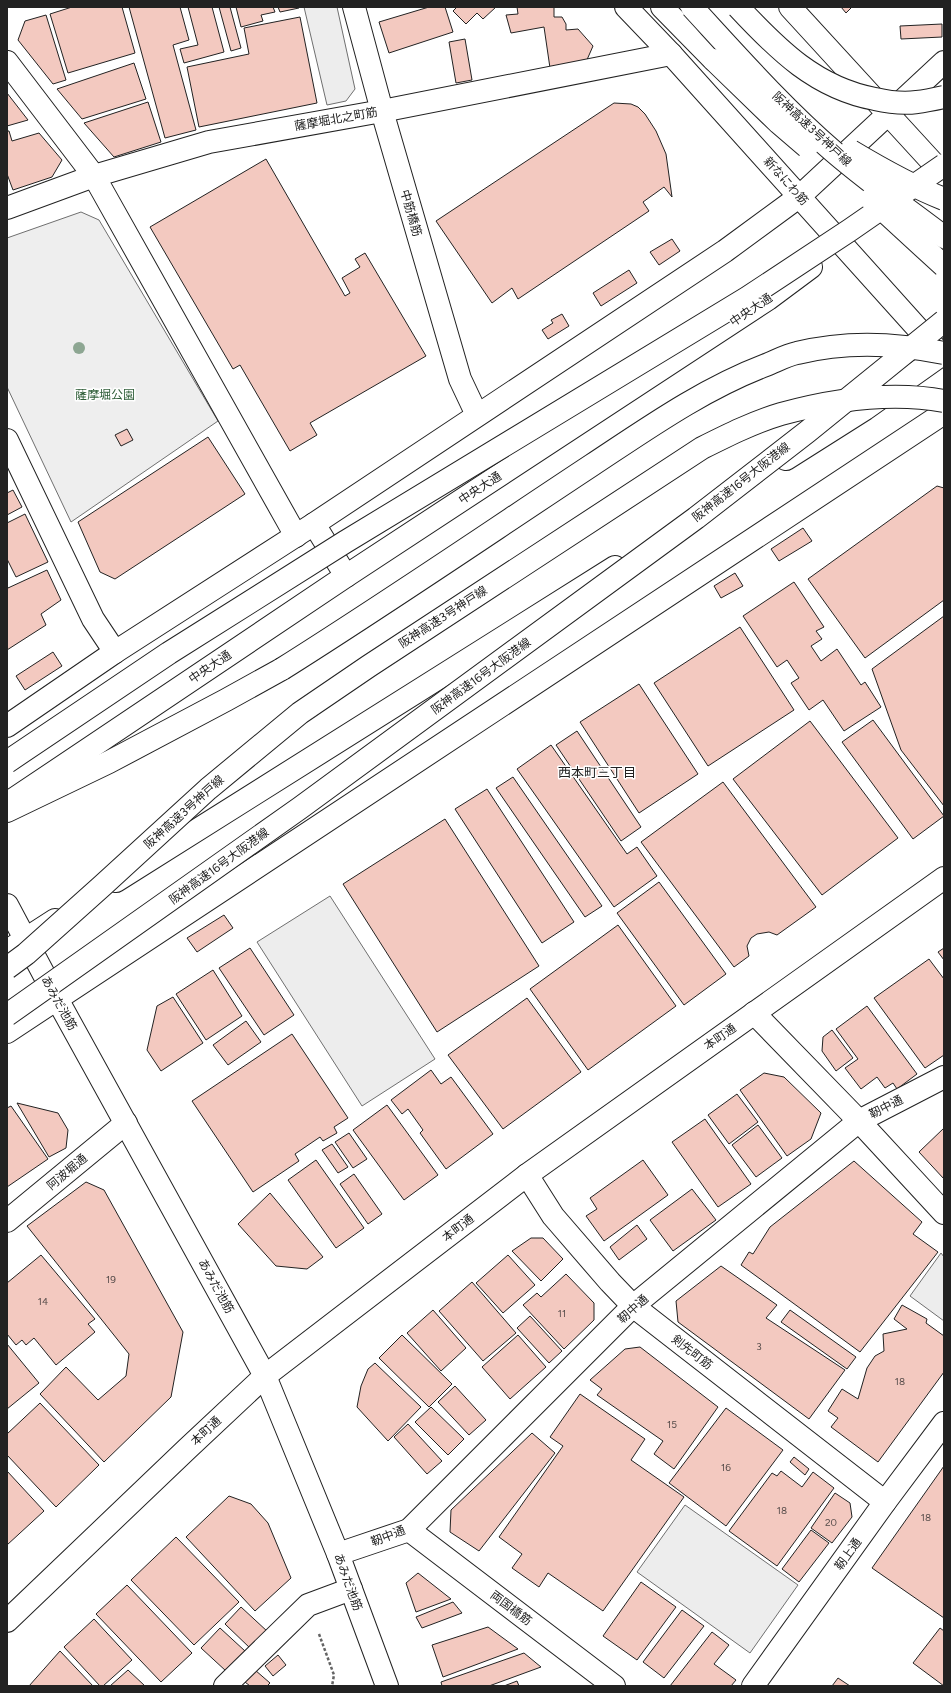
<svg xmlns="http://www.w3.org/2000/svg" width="951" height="1693" viewBox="0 0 951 1693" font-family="Figtree,'Noto Sans JP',sans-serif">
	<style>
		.green { fill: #eee; stroke: #6f6f6f }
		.parking { fill: #ededed; stroke: #6f6f6f }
		.building { fill: #f3c9c0; stroke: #222 }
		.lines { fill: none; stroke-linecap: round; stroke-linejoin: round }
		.minor-casing { stroke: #222; stroke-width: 24 }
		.major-casing { stroke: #222; stroke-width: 24 }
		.highway-casing { stroke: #222; stroke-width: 24 }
		.path { stroke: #646464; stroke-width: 2.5; stroke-dasharray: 3 2; stroke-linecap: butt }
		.minor { stroke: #fff; stroke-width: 22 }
		.major { stroke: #fff; stroke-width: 22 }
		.highway { stroke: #fff; stroke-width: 22 }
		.highway-bridge-casing { stroke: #222; stroke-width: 24; stroke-linecap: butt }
		.highway-bridge { stroke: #fff; stroke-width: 22 }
		.tree { fill: #8da692 }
		.labels { text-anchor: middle; stroke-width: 3; stroke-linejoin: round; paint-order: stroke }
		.number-label { font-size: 10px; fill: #564c4a }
		.street-label { font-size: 12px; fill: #222; stroke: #fff }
		.park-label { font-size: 12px; fill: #2f5e38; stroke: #fff }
		.neighbourhood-label { font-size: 13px; fill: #222; stroke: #fff }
	</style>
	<rect width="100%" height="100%" fill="#fff"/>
	<!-- green -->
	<path class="green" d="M81 212 99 220 218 421 71 522 7 387V238Z"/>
	<!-- parking -->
	<g class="parking">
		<path d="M304 7H337L355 89 346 101 327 105Z"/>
		<path d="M330 896 435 1059 362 1106 257 942Z"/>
		<path d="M941 1253 944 1257V1321L910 1296Z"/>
		<path d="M685 1505 798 1585 750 1653 637 1572Z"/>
	</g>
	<!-- building -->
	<g class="building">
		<path d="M72 7H122L135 53 68 73 50 14Z"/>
		<path d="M129 7H180L189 40 173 45 196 130 165 138Z"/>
		<path d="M188 7H212L224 52 184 63 180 49 198 45Z"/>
		<path d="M219 7H230L241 48 231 51Z"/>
		<path d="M236 7H273L275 12 261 15 263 21 241 27Z"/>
		<path d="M278 7H299V8L280 12Z"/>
		<path d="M429 7H445L453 32 389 53 379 22Z"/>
		<path d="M457 7H496L483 19 477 13 466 24 453 11Z"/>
		<path d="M517 7H554V17H562L566 24V30L578 29 593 46 586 62 550 68 544 27 511 33 506 15 518 14Z"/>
		<path d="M841 7H852L846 13Z"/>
		<path d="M46 15 66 80 53 84 18 40 25 21Z"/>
		<path d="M300 17 317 103 199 127 187 67 249 54 244 28Z"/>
		<path d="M942 24V37L901 39 900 26Z"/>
		<path d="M465 39 472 80 456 83 449 42Z"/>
		<path d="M134 63 146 99 82 119 57 89Z"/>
		<path d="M7 93 28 120 7 126Z"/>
		<path d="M148 102 161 142 114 157 84 123Z"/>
		<path d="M614 103 631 104 638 107 645 114 656 131 666 154 672 197 664 187 643 202 649 211 518 299 512 288 492 303 436 221Z"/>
		<path d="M7 131H9L12 141 39 133 62 160 52 177 13 190 7 174Z"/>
		<path d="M266 159 345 296 350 293 342 278 360 267 355 259 365 253 426 356 310 423 317 435 290 451 240 365 233 369 150 227Z"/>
		<path d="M672 239 680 251 659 265 650 252Z"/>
		<path d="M629 270 637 283 601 306 593 293Z"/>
		<path d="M562 314 569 326 548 339 542 330 553 323 551 320Z"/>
		<path d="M127 429 133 440 121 446 115 435Z"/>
		<path d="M208 437 245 494 115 579 100 572 78 522Z"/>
		<path d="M937 486 944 488V600L865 658 808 579Z"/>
		<path d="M13 490 22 507 7 515V493Z"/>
		<path d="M25 514 48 562 16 577 7 559V523Z"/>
		<path d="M803 528 812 541 779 561 771 549Z"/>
		<path d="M47 570 61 600 41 614 46 625 7 650V585L8 588Z"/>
		<path d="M735 573 743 586 721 598 714 586Z"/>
		<path d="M794 582 824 627 816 631 822 639 811 646 821 661 837 649 861 685 865 682 881 707 844 731 823 700 809 710 791 683 799 678 787 660 777 667 743 616Z"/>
		<path d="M944 616V806L901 750 872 669Z"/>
		<path d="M740 627 794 710 708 766 654 683Z"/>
		<path d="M53 652 62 666 25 690 16 676Z"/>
		<path d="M639 684 698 774 639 813 580 722Z"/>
		<path d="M873 720 944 816 913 839 842 742Z"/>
		<path d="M810 721 898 838 822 895 733 779Z"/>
		<path d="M577 731 641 827 621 841 556 745Z"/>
		<path d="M551 745 627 854 637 847 657 876 614 907 517 769Z"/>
		<path d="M513 777 602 906 585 917 496 788Z"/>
		<path d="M723 782 816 907 777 935 769 932 757 934 751 938 747 946 749 956 734 967 641 842Z"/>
		<path d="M487 789 574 922 542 943 455 809Z"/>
		<path d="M445 819 539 966 437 1032 343 884Z"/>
		<path d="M659 882 726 974 684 1005 617 913Z"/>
		<path d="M224 915 233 928 197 952 187 938Z"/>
		<path d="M618 925 676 1006 588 1070 530 989Z"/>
		<path d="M250 948 294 1015 264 1035 219 968Z"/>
		<path d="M944 948V960L938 952Z"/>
		<path d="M929 959 944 979V1055L925 1068 874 998Z"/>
		<path d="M213 970 242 1016 206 1040 176 994Z"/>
		<path d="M173 997 203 1043 161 1071 147 1050 157 1006Z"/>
		<path d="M527 998 581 1072 503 1129 448 1055Z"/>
		<path d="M867 1006 917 1074 897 1089 893 1083 885 1088 877 1077 861 1089 845 1068 858 1059 836 1029Z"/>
		<path d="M246 1021 261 1042 228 1065 213 1045Z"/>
		<path d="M832 1030 853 1058 836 1071 822 1051 823 1037Z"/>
		<path d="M292 1034 348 1118 334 1127 337 1133 323 1141 320 1137 295 1154 299 1161 253 1192 192 1101Z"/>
		<path d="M431 1070 441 1084 451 1077 493 1134 446 1169 420 1133 423 1130 408 1109 402 1114 391 1100Z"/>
		<path d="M764 1073 784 1077 821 1113 811 1139 787 1156 740 1090Z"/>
		<path d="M737 1094 758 1122 729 1144 708 1115Z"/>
		<path d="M17 1103 58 1113 68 1130 66 1148 49 1157Z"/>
		<path d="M387 1105 438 1175 404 1200 353 1130Z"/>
		<path d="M11 1106 48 1159 7 1187V1108Z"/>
		<path d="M705 1119 751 1184 718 1207 672 1142Z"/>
		<path d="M758 1125 782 1158 756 1177 732 1145Z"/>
		<path d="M944 1128V1179L919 1152Z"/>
		<path d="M349 1133 367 1159 353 1168 335 1142Z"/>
		<path d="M332 1144 348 1167 338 1173 322 1150Z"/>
		<path d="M316 1160 364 1228 336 1248 288 1180Z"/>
		<path d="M643 1160 668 1195 604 1241 586 1216 597 1209 590 1198Z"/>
		<path d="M854 1161 922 1222 913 1234 938 1252 860 1352 741 1265 749 1252 753 1254 770 1227Z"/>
		<path d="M354 1174 382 1214 368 1224 340 1184Z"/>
		<path d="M86 1182 104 1190 183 1332 171 1397 104 1462 40 1394 66 1367 98 1400 126 1376 129 1354 27 1226Z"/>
		<path d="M692 1189 716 1220 673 1251 650 1220Z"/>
		<path d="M270 1193 323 1257 307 1269 276 1266 238 1224Z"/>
		<path d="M637 1225 647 1239 619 1260 610 1247Z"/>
		<path d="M531 1238H543L563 1259 541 1281 512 1251Z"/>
		<path d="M41 1255 95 1319 88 1324 95 1332 56 1365 34 1338 26 1345 22 1340 16 1345 7 1334V1283Z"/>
		<path d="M508 1255 535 1285 503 1313 476 1283Z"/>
		<path d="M721 1266 777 1305 766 1318 845 1370 809 1419 678 1322 676 1301Z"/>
		<path d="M566 1274 594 1303V1320L564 1349 523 1305 537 1293 541 1297Z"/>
		<path d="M472 1282 516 1333 483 1361 439 1311Z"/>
		<path d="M902 1305 927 1319 926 1323 944 1336V1372L878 1462 831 1427 838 1418 828 1411 842 1389 858 1399 867 1368 875 1356 884 1351 883 1334 907 1329 894 1319Z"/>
		<path d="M433 1310 466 1348 441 1371 407 1333Z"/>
		<path d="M790 1310 856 1357 847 1369 781 1322Z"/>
		<path d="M530 1316 562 1351 549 1363 517 1328Z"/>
		<path d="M402 1335 452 1384 429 1407 379 1358Z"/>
		<path d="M518 1335 546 1367 510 1399 482 1367Z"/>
		<path d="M7 1344 39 1383 7 1409Z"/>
		<path d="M640 1347 718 1407 674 1469 654 1454 663 1441 597 1395 602 1389 590 1380 625 1349Z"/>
		<path d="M375 1363 421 1407 388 1441 357 1407 361 1386 368 1369Z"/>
		<path d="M455 1386 486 1420 469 1435 438 1402Z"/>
		<path d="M580 1394 645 1439 631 1460 684 1497 603 1611 548 1573 539 1587 512 1568 522 1554 499 1537 563 1446 550 1437Z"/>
		<path d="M40 1403 99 1465 56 1507 7 1455V1434Z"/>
		<path d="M431 1407 464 1439 448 1455 415 1422Z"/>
		<path d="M726 1408 783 1450 726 1526 669 1483Z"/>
		<path d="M408 1424 442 1461 427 1474 394 1437Z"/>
		<path d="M532 1433 555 1453 479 1551 450 1532 451 1510Z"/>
		<path d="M794 1457 809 1469 805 1475 790 1462Z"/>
		<path d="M944 1466V1618L872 1568Z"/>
		<path d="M7 1471 44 1511 7 1545Z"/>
		<path d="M781 1471 802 1487 813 1472 834 1488 777 1566 729 1531 772 1473 777 1476Z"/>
		<path d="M835 1493 850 1503 852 1517 832 1543 811 1528Z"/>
		<path d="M229 1496 251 1504 268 1523 291 1578 255 1611 186 1537Z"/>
		<path d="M811 1530 829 1543 799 1582 782 1569Z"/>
		<path d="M176 1537 239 1602 194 1645 131 1580Z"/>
		<path d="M418 1573 451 1599 416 1612 406 1583Z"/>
		<path d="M641 1582 676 1607 637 1660 603 1636Z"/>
		<path d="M127 1585 192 1653 161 1682 96 1614Z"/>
		<path d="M453 1602 462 1613 422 1628 416 1617Z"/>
		<path d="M241 1607 268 1632 251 1649 225 1624Z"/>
		<path d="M682 1610 704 1626 664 1678 643 1662Z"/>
		<path d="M94 1619 132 1660 103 1686H100L64 1647Z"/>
		<path d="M488 1627 518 1649 443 1677 432 1645Z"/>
		<path d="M220 1628 245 1651 226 1671 201 1648Z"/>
		<path d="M940 1628 944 1631V1686L913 1663Z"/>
		<path d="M712 1632 729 1645 714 1664 736 1680 731 1686H670Z"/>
		<path d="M60 1651 93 1686H29Z"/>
		<path d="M524 1653 541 1667 489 1686H442L441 1682Z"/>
		<path d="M278 1655 286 1665 273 1676 265 1666Z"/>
		<path d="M128 1670 145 1686H110Z"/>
		<path d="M255 1670 270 1683 267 1686H250L245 1682Z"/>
		<path d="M838 1678 850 1686H832Z"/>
		<path d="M517 1681 519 1686H504Z"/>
	</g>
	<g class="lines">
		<defs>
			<g id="minor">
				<path d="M354 7 382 111 460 379 477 415"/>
				<path d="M7 62 94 176 296 536"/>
				<path d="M7 208 94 176 209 142 382 111 671 54"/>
				<path d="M7 440 93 619 115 652"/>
				<path d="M314 524 346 576"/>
				<path d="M7 726 115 652 314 524 725 251 800 196 944 62"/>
				<path d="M7 905 57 999 265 1376 338 1554 387 1686"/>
				<path d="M754 1013 859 1121 944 1213"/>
				<path d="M7 1032 944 413"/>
				<path d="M527 1175 553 1216 610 1282 633 1306 885 1502"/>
				<path d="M7 1221 126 1123"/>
				<path d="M409 1530 614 1686"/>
				<path d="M338 1554 409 1530 633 1306 859 1121 944 1077"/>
				<path d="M225 1686 308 1605 351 1589"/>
				<path d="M753 1686 885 1502 944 1423"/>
			</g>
			<g id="major">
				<path d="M626 7 671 54 938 351"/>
				<path d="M790 7 944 175"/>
				<path d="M786 459 865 409 944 353"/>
				<path d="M8 803 346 576 768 299 811 267"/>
				<path d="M116 881 615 567"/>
				<path d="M7 951 55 920"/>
			</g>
			<g id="highway">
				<path d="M662 7 714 60"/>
				<path d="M7 811 109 762 226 700 282 669"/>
				<path d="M7 1621 187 1449 265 1376 527 1175 944 878"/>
			</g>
		</defs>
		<!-- minor casing -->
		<use href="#minor" class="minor-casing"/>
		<!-- major casing -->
		<use href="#major" class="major-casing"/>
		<!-- highway casing -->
		<use href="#highway" class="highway-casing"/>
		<!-- path -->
		<path class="path" d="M319 1634 334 1675 332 1686"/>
		<!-- minor -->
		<use href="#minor" class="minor"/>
		<!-- major -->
		<use href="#major" class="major"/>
		<!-- highway -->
		<use href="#highway" class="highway"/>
		<defs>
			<g id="highway-bridge">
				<path d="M692 7C738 57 783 108 834 152 869 182 907 209 944 237"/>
				<path d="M738 7C778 50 816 88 875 99 888 102 903 104 917 102 926 101 935 99 944 97"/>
				<path d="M714 60 779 123 807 147"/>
				<path d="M851 151C881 169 911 186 944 199"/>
				<path d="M871 199 944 266"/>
				<path d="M282 669C387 603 489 533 592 465 648 428 703 389 766 365 776 361 787 355 797 353 845 341 896 343 944 353"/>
				<path d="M7 762 169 653 345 542 747 298 850 230 944 165"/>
				<path d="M7 968 26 954 102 886 208 789 300 713 369 666 702 448C728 435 754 422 781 414 832 400 891 391 944 401"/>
				<path d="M7 1015 300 808 696 518 807 432 944 321"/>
			</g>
		</defs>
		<!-- highway-bridge casing -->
		<use href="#highway-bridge" class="highway-bridge-casing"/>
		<!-- highway-bridge -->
		<use href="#highway-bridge" class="highway-bridge"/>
	</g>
	<!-- trees -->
	<circle class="tree" cx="79" cy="348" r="6"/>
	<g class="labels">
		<!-- number labels -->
		<g class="number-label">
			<text x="111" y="1283">19</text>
			<text x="43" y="1305">14</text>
			<text x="562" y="1317">11</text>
			<text x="759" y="1350">3</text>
			<text x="900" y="1385">18</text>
			<text x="672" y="1428">15</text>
			<text x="726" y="1471">16</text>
			<text x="782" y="1514">18</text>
			<text x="926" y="1521">18</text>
			<text x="831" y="1526">20</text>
		</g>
		<!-- street labels -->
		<g class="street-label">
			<text transform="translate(336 119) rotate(-10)" y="4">薩摩堀北之町筋</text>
			<text transform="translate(812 129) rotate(43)" y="4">阪神高速3号神戸線</text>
			<text transform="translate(786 181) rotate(48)" y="4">新なにわ筋</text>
			<text transform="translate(411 213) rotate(74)" y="4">中筋橋筋</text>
			<text transform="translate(751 310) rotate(-34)" y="4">中央大通</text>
			<text transform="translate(741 482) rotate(-38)" y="4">阪神高速16号大阪港線</text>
			<text transform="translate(480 488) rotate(-33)" y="4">中央大通</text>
			<text transform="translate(443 617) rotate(-33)" y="4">阪神高速3号神戸線</text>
			<text transform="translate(210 667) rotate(-34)" y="4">中央大通</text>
			<text transform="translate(481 676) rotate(-36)" y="4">阪神高速16号大阪港線</text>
			<text transform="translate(184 812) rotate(-42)" y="4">阪神高速3号神戸線</text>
			<text transform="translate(219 866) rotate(-36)" y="4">阪神高速16号大阪港線</text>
			<text transform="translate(59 1003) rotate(61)" y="4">あみだ池筋</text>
			<text transform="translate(720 1037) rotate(-35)" y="4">本町通</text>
			<text transform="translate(886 1107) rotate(-27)" y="4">靭中通</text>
			<text transform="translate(67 1172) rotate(-40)" y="4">阿波堀通</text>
			<text transform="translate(458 1228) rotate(-38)" y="4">本町通</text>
			<text transform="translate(216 1286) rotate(61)" y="4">あみだ池筋</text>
			<text transform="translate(633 1309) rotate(-42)" y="4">靭中通</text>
			<text transform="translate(692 1352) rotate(38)" y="4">剣先町筋</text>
			<text transform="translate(206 1431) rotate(-43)" y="4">本町通</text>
			<text transform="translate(388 1536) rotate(-21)" y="4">靭中通</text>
			<text transform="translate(848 1554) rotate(-54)" y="4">靭上通</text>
			<text transform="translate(348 1582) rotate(70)" y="4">あみだ池筋</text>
			<text transform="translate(511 1608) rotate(37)" y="4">両国橋筋</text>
		</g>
		<!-- park labels -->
		<g class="park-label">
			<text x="105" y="399">薩摩堀公園</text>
		</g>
		<!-- neighbourhood labels -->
		<g class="neighbourhood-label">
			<text x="597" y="777">西本町三丁目</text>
		</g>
	</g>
	<!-- border -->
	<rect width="951" height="1693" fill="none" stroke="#222222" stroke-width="16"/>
</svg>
